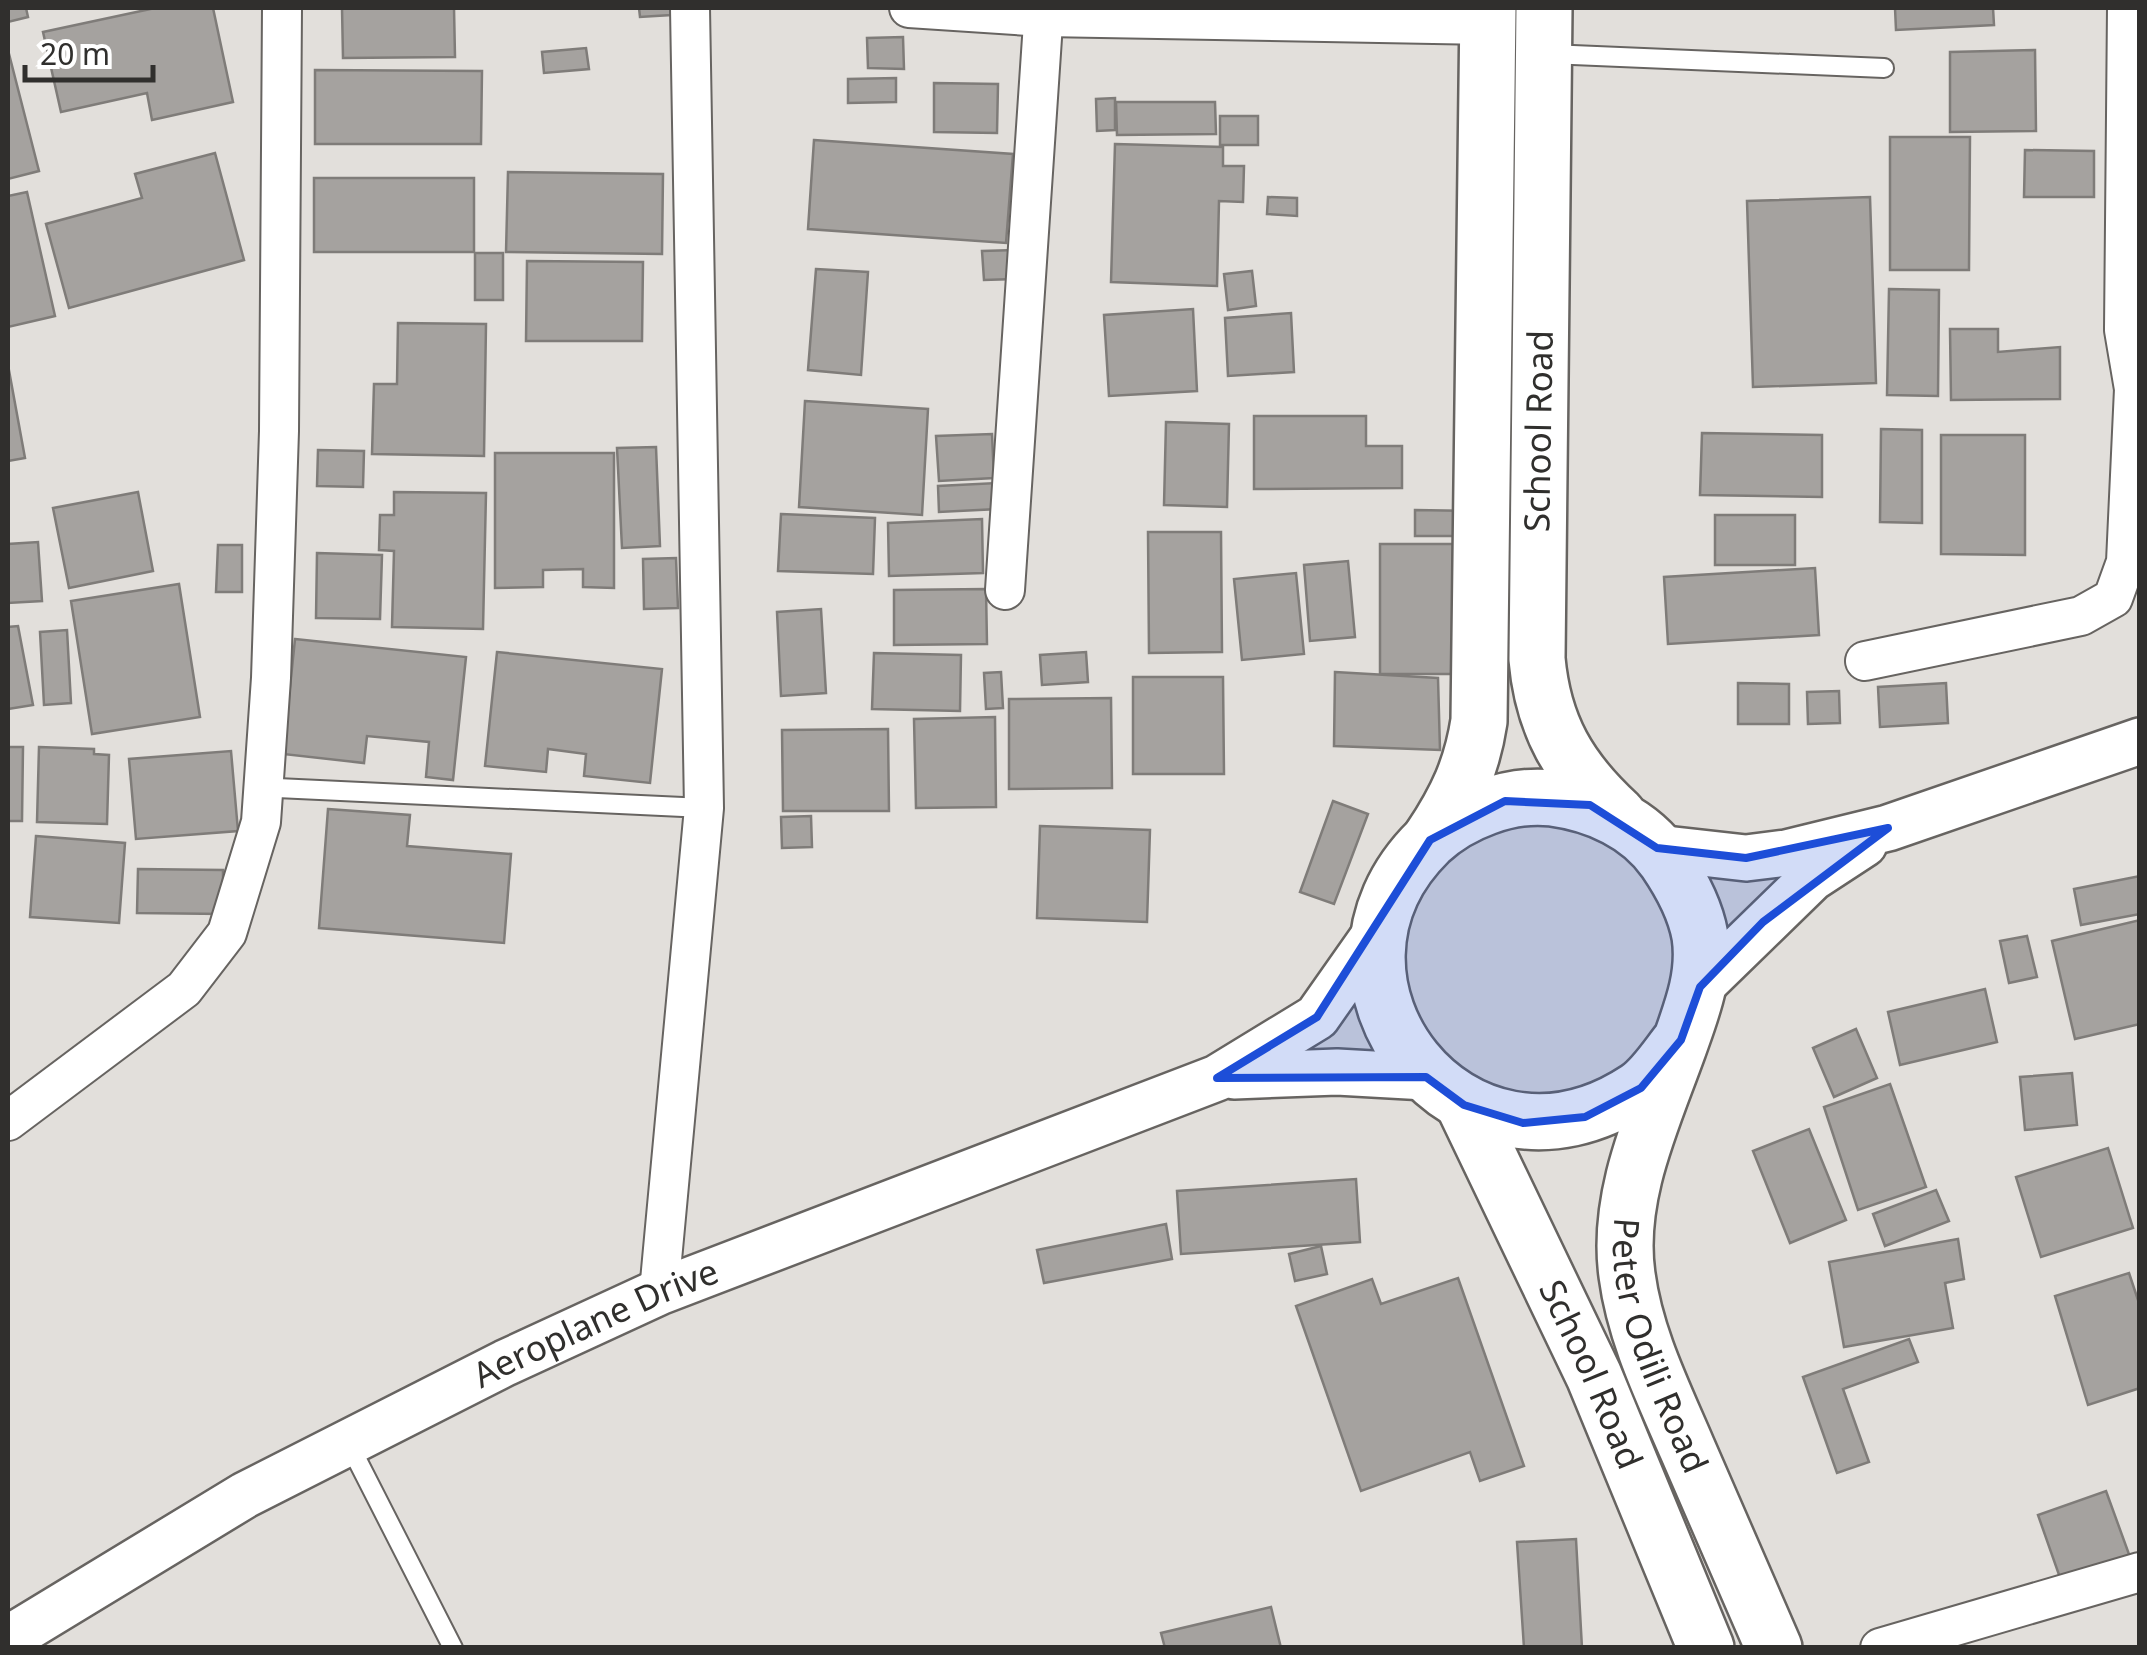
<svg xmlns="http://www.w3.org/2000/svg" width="2147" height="1655" viewBox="0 0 2147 1655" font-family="'Noto Sans',sans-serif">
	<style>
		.building { fill: #a5a29f; stroke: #7f7c79; stroke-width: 2.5 }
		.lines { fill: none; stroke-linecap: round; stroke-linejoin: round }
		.service-casing { stroke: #676461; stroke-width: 22 }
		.minor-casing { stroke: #676461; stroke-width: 42 }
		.tertiary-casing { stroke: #676461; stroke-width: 50 }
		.primary-casing { stroke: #676461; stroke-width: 60 }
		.service { stroke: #fff; stroke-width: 18 }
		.minor { stroke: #fff; stroke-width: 38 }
		.tertiary { stroke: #fff; stroke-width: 45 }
		.primary { stroke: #fff; stroke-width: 55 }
		.marked { fill: #1d4ed8; fill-opacity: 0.2; stroke: #1d4ed8; stroke-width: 8; stroke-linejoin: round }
		.labels { text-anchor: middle; stroke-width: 10; stroke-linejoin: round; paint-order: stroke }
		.street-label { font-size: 35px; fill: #302f2d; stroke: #fff }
	</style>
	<rect width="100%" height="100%" fill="#e2dfdb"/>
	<!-- building -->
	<g class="building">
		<path d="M8 8H26L28 17 8 22Z"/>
		<path d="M155 8H213L233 102 152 120 147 93 61 112 43 32Z"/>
		<path d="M342 8H454L455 57 343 58Z"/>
		<path d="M639 8H670L671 15 640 17Z"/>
		<path d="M1895 8H1993L1994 25 1896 30Z"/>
		<path d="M903 37 904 69 868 68 867 38Z"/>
		<path d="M586 48 589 69 544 73 542 52Z"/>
		<path d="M8 50 39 171 8 179Z"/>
		<path d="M2035 50 2036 131 1950 132V52Z"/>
		<path d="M315 70 482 71 481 144H315Z"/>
		<path d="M896 78V102L848 103V79Z"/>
		<path d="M934 83 998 84 997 133 934 132Z"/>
		<path d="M1115 98V130L1097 131 1096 99Z"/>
		<path d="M1116 102H1215L1216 134 1117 135Z"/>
		<rect x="1220" y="116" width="38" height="29"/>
		<path d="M1890 137H1970L1969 270H1890Z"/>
		<path d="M814 140 1013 154 1006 243 808 229Z"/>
		<path d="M1115 144 1223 147V166H1244L1243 202 1219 201 1217 286 1111 282Z"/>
		<path d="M2025 150 2094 151V197H2024Z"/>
		<path d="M215 153 244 260 69 308 46 224 142 198 135 174Z"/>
		<path d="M508 172 663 174 662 254 506 252Z"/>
		<rect x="314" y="178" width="160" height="74"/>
		<path d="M27 192 55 316 8 327V196Z"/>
		<path d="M1268 197 1297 198V216L1267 214Z"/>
		<path d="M1870 197 1876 383 1753 387 1747 201Z"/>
		<path d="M1015 250V279L984 280 982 251Z"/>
		<rect x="475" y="253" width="28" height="47"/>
		<path d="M527 261 643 262 642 341H526Z"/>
		<path d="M816 269 868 272 861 375 808 370Z"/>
		<path d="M1252 271 1256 306 1228 310 1224 274Z"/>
		<path d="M1889 289 1939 290 1938 396 1887 395Z"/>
		<path d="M1193 309 1197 391 1109 396 1104 315Z"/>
		<path d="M1291 313 1294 372 1228 376 1225 318Z"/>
		<path d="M398 323 486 324 484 456 372 454 374 384H397Z"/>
		<path d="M1950 329H1998V352L2060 347V399L1951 400Z"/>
		<path d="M8 365 25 458 8 461Z"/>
		<path d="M805 401 928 409 922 515 799 507Z"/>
		<path d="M1254 416H1366V446H1402V488L1254 489Z"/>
		<path d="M1166 422 1229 424 1227 507 1164 505Z"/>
		<path d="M1881 429 1922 430V523L1880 522Z"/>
		<path d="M1702 433 1822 435V497L1700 495Z"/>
		<path d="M992 434 994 478 939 481 936 436Z"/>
		<path d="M1941 435H2025V555L1941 554Z"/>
		<path d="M656 447 660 546 622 548 617 448Z"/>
		<path d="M318 450 364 451 363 487 317 486Z"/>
		<path d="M495 453H614V588L583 587V569L543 570V587L495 588Z"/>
		<path d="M997 483 998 509 939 512 938 486Z"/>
		<path d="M138 492 153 571 69 588 53 508Z"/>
		<path d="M394 492 486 493 483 629 392 627 394 551 379 550 380 515H394Z"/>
		<path d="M1415 510 1474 511V536H1415Z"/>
		<path d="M781 514 875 518 873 574 778 571Z"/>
		<rect x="1715" y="515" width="80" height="50"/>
		<path d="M982 519 983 573 889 576 888 523Z"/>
		<path d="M1148 532H1221L1222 652 1149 653Z"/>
		<path d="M38 542 42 601 8 603V544Z"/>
		<path d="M1380 544H1469L1468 674H1380Z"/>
		<path d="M218 545H242V592H216Z"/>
		<path d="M317 553 382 555 380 619 316 618Z"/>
		<path d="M676 558 678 608 644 609 643 559Z"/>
		<path d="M1348 561 1355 637 1310 641 1304 565Z"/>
		<path d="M1815 568 1819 635 1668 644 1664 577Z"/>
		<path d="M1296 573 1304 654 1242 660 1234 579Z"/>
		<path d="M179 584 200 717 92 734 71 601Z"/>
		<path d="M986 589 987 644 894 645V590Z"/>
		<path d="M821 609 826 693 781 696 777 612Z"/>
		<path d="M18 626 33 705 8 709V627Z"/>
		<path d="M67 630 71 703 44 705 40 632Z"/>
		<path d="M295 639 466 657 453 780 426 777 429 742 367 736 364 763 283 754Z"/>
		<path d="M497 652 662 669 650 783 584 776 586 754 548 749 546 772 485 766Z"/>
		<path d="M1086 652 1088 682 1042 685 1040 655Z"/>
		<path d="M874 653 961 655 960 711 872 709Z"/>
		<path d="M1001 672 1003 708 986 709 984 673Z"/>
		<path d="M1335 672 1438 678 1440 750 1334 746Z"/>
		<path d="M1133 677H1223L1224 774H1133Z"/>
		<path d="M1738 683 1789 684V724H1738Z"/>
		<path d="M1946 683 1948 723 1880 727 1878 687Z"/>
		<path d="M1839 691 1840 723 1808 724 1807 692Z"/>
		<path d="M1111 698 1112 788 1009 789V699Z"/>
		<path d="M995 717 996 807 916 808 914 719Z"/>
		<path d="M888 729 889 811H783L782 730Z"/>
		<path d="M8 747H23L22 821H8Z"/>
		<path d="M39 747 94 749V754L109 755 107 824 37 822Z"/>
		<path d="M231 751 238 831 136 839 129 759Z"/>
		<path d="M1333 801 1368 814 1334 904 1300 892Z"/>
		<path d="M328 809 410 815 407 846 511 854 504 943 319 928Z"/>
		<path d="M811 816 812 847 782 848 781 817Z"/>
		<path d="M1040 826 1150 830 1147 922 1037 918Z"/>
		<path d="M36 836 125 843 119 923 30 917Z"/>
		<path d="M138 869 223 870V914L137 913Z"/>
		<path d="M2140 876V914L2081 925 2074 889Z"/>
		<path d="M2140 920V1024L2075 1039 2052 941Z"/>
		<path d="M2027 936 2037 977 2009 983 2000 941Z"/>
		<path d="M1985 989 1997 1042 1900 1065 1888 1012Z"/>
		<path d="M1856 1029 1877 1078 1834 1097 1813 1048Z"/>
		<path d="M2072 1073 2077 1125 2025 1130 2020 1077Z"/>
		<path d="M1890 1084 1926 1187 1858 1210 1824 1107Z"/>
		<path d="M1809 1129 1846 1220 1790 1243 1753 1151Z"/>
		<path d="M2108 1148 2133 1228 2041 1257 2016 1177Z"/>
		<path d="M1356 1179 1360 1242 1181 1254 1177 1191Z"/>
		<path d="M1936 1190 1949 1221 1885 1246 1873 1214Z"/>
		<path d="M1166 1224 1172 1259 1044 1283 1037 1250Z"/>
		<path d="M1958 1239 1964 1279 1945 1283 1953 1328 1844 1347 1829 1262Z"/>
		<path d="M1321 1246 1327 1274 1295 1281 1289 1254Z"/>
		<path d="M2129 1273 2140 1306V1388L2088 1405 2055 1296Z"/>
		<path d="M1458 1278 1524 1466 1480 1481 1470 1452 1361 1491 1296 1306 1372 1279 1381 1304Z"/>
		<path d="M1909 1339 1918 1362 1843 1389 1869 1462 1837 1473 1803 1377Z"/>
		<path d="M2106 1491 2134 1568 2065 1592 2038 1515Z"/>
		<path d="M1576 1539 1582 1648H1524L1517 1542Z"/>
		<path d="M1271 1607 1281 1648H1165L1161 1633Z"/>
	</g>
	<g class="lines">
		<defs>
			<g id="service">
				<path d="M1549 54 1884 68"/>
				<path d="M277 788 704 808"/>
				<path d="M349 1444 453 1648"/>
			</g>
			<g id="minor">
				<path d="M909 8 1044 17 1488 25"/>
				<path d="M1005 590 1044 8"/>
				<path d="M1865 661 2081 616 2113 598 2126 562 2134 389 2124 330 2127 8"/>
				<path d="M8 1121 184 989 227 933 261 822 271 678 279 431 282 8"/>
				<path d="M659 1292 704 808 690 8"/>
				<path d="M1880 1648 2140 1572"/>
			</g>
			<g id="tertiary">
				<path d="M1657 848 1746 858 1786 853 1888 828 2140 741"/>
				<path d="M1700 987 1812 878 1864 844"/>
				<path d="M1234 1076 1337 1072 1426 1077"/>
				<path id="s1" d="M8 1639 245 1495 505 1363 659 1292 1217 1078 1317 1017 1381 926"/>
			</g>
			<g id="primary">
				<path d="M1544 8 1537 659C1543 726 1569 770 1618 815"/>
				<path d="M1431 838C1457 799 1472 767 1479 721L1488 8"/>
				<path id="s2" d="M1681 1040C1668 1056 1654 1079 1637 1090 1463 1205 1287 980 1429 841 1460 812 1510 793 1552 798 1596 804 1640 823 1666 861 1681 883 1695 908 1700 936 1706 976 1691 1012 1678 1049 1652 1121 1616 1197 1627 1275 1635 1336 1663 1392 1687 1448 1716 1515 1745 1581 1774 1648"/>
				<path id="s3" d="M1464 1105 1594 1376 1706 1648"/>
			</g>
		</defs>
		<!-- service casing -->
		<use href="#service" class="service-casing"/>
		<!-- minor casing -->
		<use href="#minor" class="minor-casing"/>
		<!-- tertiary casing -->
		<use href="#tertiary" class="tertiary-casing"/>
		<!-- primary casing -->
		<use href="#primary" class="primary-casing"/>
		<!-- service -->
		<use href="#service" class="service"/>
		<!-- minor -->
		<use href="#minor" class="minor"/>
		<!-- tertiary -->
		<use href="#tertiary" class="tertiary"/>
		<!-- primary -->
		<use href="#primary" class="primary"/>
	</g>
	<!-- marked area -->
	<path class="marked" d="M1505 801 1590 805 1657 848 1746 858 1888 828 1763 922 1700 987 1681 1040 1641 1088 1585 1117 1523 1123 1464 1105 1426 1077 1217 1078 1317 1017 1430 840Z"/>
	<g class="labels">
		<!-- street labels -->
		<g class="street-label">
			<text transform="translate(1539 431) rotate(-89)" y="12">School Road</text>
			<text dy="12" stroke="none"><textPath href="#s1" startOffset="668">Aeroplane Drive</textPath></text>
			<text dy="12" stroke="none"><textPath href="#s2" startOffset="1335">Peter Odili Road</textPath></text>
			<text dy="12" stroke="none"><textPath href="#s3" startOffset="298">School Road</textPath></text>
		</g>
	</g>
	<!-- border -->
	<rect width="2147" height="1655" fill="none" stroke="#302f2d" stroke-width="20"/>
	<!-- scale -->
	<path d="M25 65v15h128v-15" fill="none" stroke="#302f2d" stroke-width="5"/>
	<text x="40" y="65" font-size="30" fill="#302f2d" stroke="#ffffff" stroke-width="8" paint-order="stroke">20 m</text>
</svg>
